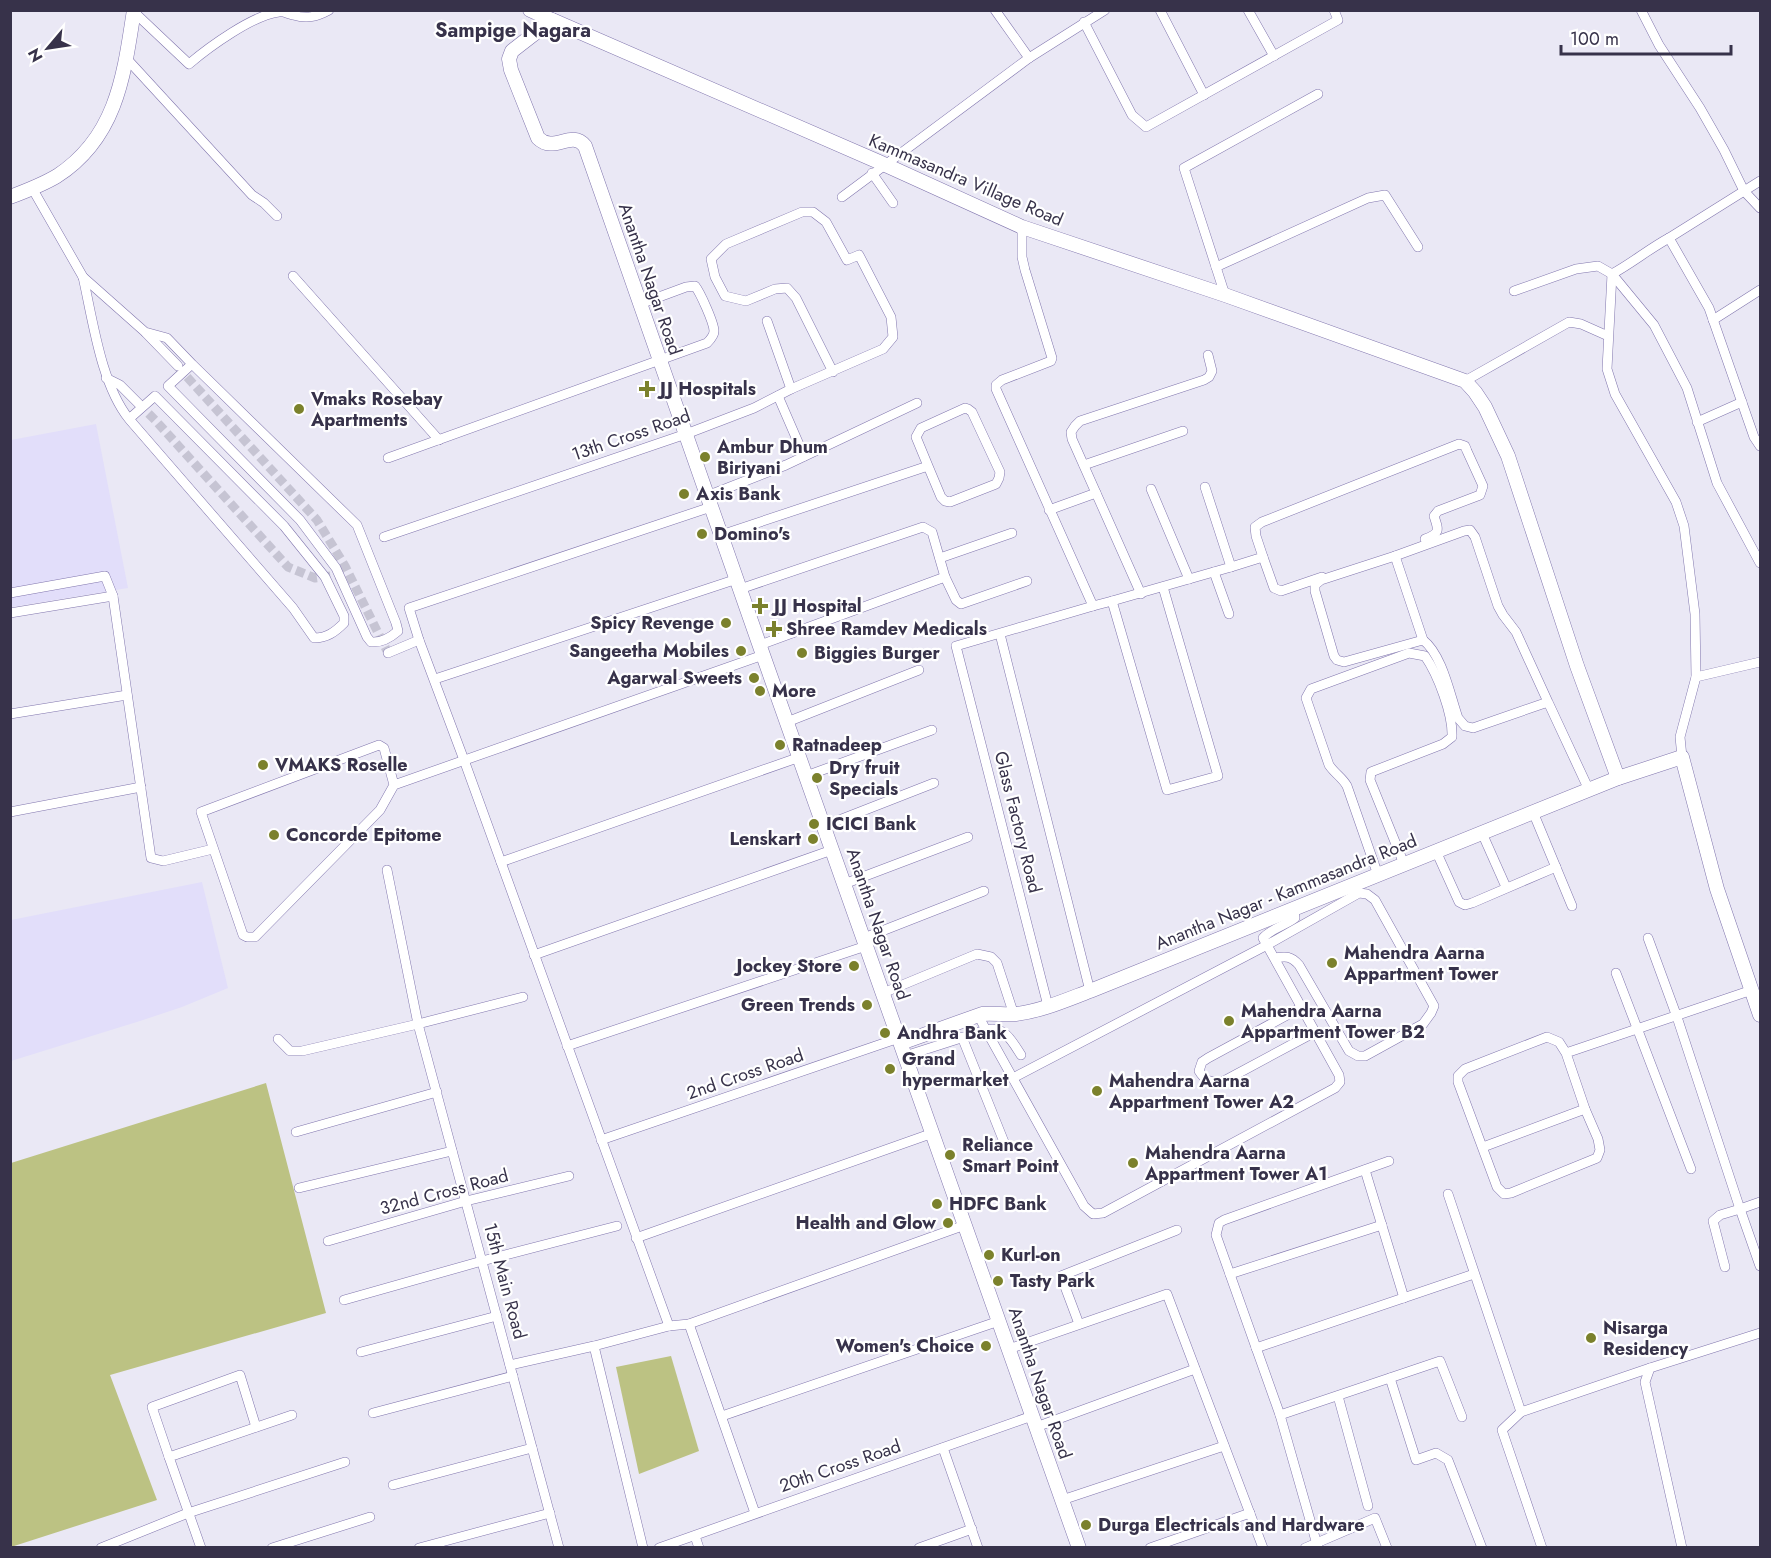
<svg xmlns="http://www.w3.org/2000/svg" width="1771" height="1558" viewBox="0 0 1771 1558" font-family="Jost,sans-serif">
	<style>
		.built { fill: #e2defa }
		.green { fill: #bcc283 }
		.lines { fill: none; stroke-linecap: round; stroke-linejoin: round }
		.street-tunnel { stroke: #c6c4d3; stroke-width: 9; stroke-dasharray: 9 4.5; stroke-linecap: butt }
		.street-casing { stroke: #8176ae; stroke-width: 10 }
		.secondary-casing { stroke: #8176ae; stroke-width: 15 }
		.street { stroke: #fff; stroke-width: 9 }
		.secondary { stroke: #fff; stroke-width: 14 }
		.poi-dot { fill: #7b812c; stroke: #fff; stroke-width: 2 }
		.labels { text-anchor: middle; stroke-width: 4.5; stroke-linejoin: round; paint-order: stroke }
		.street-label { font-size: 18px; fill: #37324a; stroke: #fff }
		.poi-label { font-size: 18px; font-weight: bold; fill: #37324a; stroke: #fff; text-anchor: start }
		.neighbourhood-label { font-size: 20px; font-weight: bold; fill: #37324a; stroke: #fff }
	</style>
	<rect width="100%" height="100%" fill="#eae8f5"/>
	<!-- built -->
	<g class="built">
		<path d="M96 424 128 588 11 607V440Z"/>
		<path d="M202 882 228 988 182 1007 140 1021 11 1061V920Z"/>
	</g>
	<!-- green -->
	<g class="green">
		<path d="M266 1083 326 1313 110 1375 157 1500 11 1547V1163Z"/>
		<path d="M671 1356 699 1451 639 1474 616 1367Z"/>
	</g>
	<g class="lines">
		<!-- street-tunnel -->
		<g class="street-tunnel">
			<path d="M178 367 317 520 345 566 388 653"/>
			<path d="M139 404 156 421 288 567 315 578 345 574"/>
		</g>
		<defs>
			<g id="street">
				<path d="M995 10 1029 58"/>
				<path d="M1160 10 1204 95"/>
				<path d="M1248 10 1274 56"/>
				<path d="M1641 10 1659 45 1700 108 1724 150 1744 191 1760 208"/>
				<path d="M134 12 189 64C209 47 253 15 279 12 283 11 288 14 293 15 307 19 316 17 329 10"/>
				<path d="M1084 22 1132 115 1146 127 1338 20 1334 10"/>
				<path d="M127 59 252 195 264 203 277 216"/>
				<path d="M1318 94 1184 168 1216 267 1368 198 1385 195 1418 247"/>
				<path d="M872 173 893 203"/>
				<path d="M32 188 83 277 145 332 167 338 192 364 357 525 396 623 398 631C390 638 381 643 371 642L367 637 336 568 300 520 168 386 192 364"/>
				<path d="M842 197 1029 58 1105 10"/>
				<path d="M1022 227V257L1025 270 1052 358 1051 361 1002 380 996 385V389L1093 606 1112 601 1167 790 1218 776 1163 587"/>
				<path d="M1669 238 1760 181"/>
				<path d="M1216 267 1225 295"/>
				<path d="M1612 274 1607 369 1615 394 1676 502 1684 526 1695 614 1696 677 1680 737 1682 757"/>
				<path d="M1612 274C1632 263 1649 249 1669 238L1709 308 1754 437 1760 446"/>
				<path d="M293 276 439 440"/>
				<path d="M83 277C93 321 101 384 129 419L293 608 314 638C327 638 335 632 344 623V616L325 577 284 526 155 396 129 419"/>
				<path d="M1514 291 1576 269 1598 266 1612 274 1654 325 1687 388 1717 483 1760 563"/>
				<path d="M1713 320 1760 290"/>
				<path d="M767 321 791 389"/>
				<path d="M146 333 178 366"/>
				<path d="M106 378 120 385 139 404"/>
				<path d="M1465 381 1569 322 1581 324 1608 336"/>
				<path d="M778 396 804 456"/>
				<path d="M1697 422 1742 402"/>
				<path d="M388 458 707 343C710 340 714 336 714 331 714 323 700 292 695 286L686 287 640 304"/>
				<path d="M1084 465 1183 431"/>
				<path d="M1151 489 1189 579"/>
				<path d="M707 496 786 465 917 403"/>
				<path d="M1049 510 1096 493"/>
				<path d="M721 535 928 466 916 437 921 428 965 408 968 409 972 412 1000 472 999 478 996 484 950 502 945 501 941 497 928 466"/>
				<path d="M384 537 686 434 754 408 791 389 883 349 893 337 891 317 859 255 847 260 826 222 813 212H802L726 244 711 259 715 277 725 296 746 301 775 289 787 288 796 298 833 372"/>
				<path d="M1395 556 1423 640"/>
				<path d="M1263 557 1274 588 1281 591 1322 577"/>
				<path d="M940 558 1012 533"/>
				<path d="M1231 567 1263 557 1256 536 1255 527 1262 522 1459 444 1465 446 1467 451 1483 486 1480 495 1438 511 1434 516C1439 531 1440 533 1425 539"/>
				<path d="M1214 572 1229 614"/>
				<path d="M740 589 923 527 932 532 945 577"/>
				<path d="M10 593 105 576 113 596 151 858 163 861 213 849"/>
				<path d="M1141 594 1072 439 1071 432 1075 426 1080 421 1204 380 1209 377 1212 371 1208 355"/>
				<path d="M1112 601 1231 567 1205 487"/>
				<path d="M10 613 113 596"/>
				<path d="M1000 634 1090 991"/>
				<path d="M760 645 945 577 956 600 961 604 1027 581"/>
				<path d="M388 653 419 640"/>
				<path d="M1696 677 1760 662"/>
				<path d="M435 679 737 579"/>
				<path d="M1548 702 1516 632 1503 615 1498 606 1475 537 1470 530 1464 531 1395 556 1321 580 1315 585V591L1334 656 1337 660 1344 662 1423 640C1442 654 1450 695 1458 718L1465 726 1473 728 1548 702 1589 790"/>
				<path d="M10 714 127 695"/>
				<path d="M787 722 919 670"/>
				<path d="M806 776 932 730"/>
				<path d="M394 785 384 748 379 745 201 812 243 935 247 937H255L380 810 394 785 763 655"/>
				<path d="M10 812 141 787"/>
				<path d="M1533 812 1572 906"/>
				<path d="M824 826 934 783"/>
				<path d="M1482 833 1506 887"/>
				<path d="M1436 851 1459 902 1465 905 1472 903 1556 867"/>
				<path d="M501 862 800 757"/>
				<path d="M387 870 418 1024 559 1548"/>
				<path d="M1378 875 1347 786C1342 777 1335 774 1329 765L1306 698 1311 689 1409 653 1425 656C1438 675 1453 714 1452 737L1443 744 1371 772 1370 780 1404 864"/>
				<path d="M844 884 968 837"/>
				<path d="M864 938 984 891"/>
				<path d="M1648 938 1677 1017 1740 1209 1760 1202"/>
				<path d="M534 955 832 850"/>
				<path d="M1616 973 1691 1169"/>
				<path d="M883 993 977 954 991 957 997 963 1014 1015"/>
				<path d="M1048 1006 956 646 1093 606"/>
				<path d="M1302 1007 1208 1058 1202 1062 1199 1071C1205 1081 1211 1083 1222 1082L1315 1032"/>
				<path d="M978 1015 986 1030C1004 1025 1012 1041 1021 1055"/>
				<path d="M962 1037 1006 1147"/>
				<path d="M278 1039 290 1051H302L418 1024 523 997"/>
				<path d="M567 1046 866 946"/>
				<path d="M1566 1053 1559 1042 1547 1037 1465 1069 1458 1076V1082L1497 1187 1504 1194 1511 1193 1597 1158 1600 1150 1598 1139 1585 1109 1566 1053 1752 990"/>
				<path d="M905 1056 986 1030 1084 1206 1093 1214 1103 1213 1335 1088 1340 1082 1339 1075 1263 938C1269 930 1286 925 1295 918L1294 909"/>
				<path d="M1013 1078 1267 945 1359 893 1367 894 1375 900 1434 1006 1431 1013 1423 1024 1365 1056H1358L1349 1051 1299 965C1291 956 1286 956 1275 958"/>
				<path d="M296 1132 437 1092"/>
				<path d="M601 1140 899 1038"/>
				<path d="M1483 1147 1585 1109"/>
				<path d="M1365 1170 1404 1298"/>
				<path d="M299 1188 452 1151"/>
				<path d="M1448 1194 1521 1412"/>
				<path d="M636 1238 933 1133"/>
				<path d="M328 1241 466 1201 569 1176"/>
				<path d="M1725 1267 1713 1221 1720 1215 1740 1209 1760 1266"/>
				<path d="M1230 1274 1382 1225"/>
				<path d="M344 1300 482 1261 617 1226"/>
				<path d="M689 1324 755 1513"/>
				<path d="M1079 1324 1061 1276 1177 1230"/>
				<path d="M669 1326 464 760 419 640 409 608 711 507"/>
				<path d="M594 1346 643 1548"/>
				<path d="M1256 1348 1474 1274"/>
				<path d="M1009 1349 1167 1294 1263 1548"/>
				<path d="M361 1352 497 1316"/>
				<path d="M510 1365 594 1346 669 1326 689 1324 965 1225"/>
				<path d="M1390 1378 1416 1460 1436 1453 1448 1460 1482 1548"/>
				<path d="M1338 1396 1368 1506"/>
				<path d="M373 1413 513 1376"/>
				<path d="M1280 1415 1440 1361 1462 1417"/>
				<path d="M722 1416 999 1321"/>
				<path d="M1036 1427 1195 1369"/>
				<path d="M943 1448 978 1548"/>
				<path d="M169 1457 152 1407 240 1375 256 1427"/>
				<path d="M393 1485 532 1448"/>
				<path d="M1062 1500 1224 1446"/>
				<path d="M695 1536 699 1548"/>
				<path d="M101 1548 188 1513 345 1462"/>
				<path d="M201 1548 169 1457 292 1415"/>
				<path d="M272 1548 370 1517"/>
				<path d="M419 1548 550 1513"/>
				<path d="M659 1548 1032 1416"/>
				<path d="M919 1548 972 1529"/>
				<path d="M1150 1548 1250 1513"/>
				<path d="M1305 1548 1375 1518 1387 1548"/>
				<path d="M1318 1548 1280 1415 1216 1235 1219 1223 1224 1220 1389 1161"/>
				<path d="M1542 1548 1502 1430 1521 1412 1650 1368"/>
				<path d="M1682 1548 1645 1382 1650 1368 1760 1333"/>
			</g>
			<g id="secondary">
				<path d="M530 10 552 20 512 51 509 59 511 70 538 138C554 154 571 129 585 146L763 655 1079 1548"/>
				<path d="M552 20 879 162 1022 227 1225 295 1465 381 1475 392 1485 407 1508 456 1577 666 1618 778"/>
				<path d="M10 197C26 191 42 185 57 176 117 137 124 75 134 10"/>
				<path d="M901 1043 982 1014C994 1013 1006 1015 1016 1014 1041 1011 1066 1000 1090 991L1618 778 1682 757 1717 889 1760 1015"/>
			</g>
		</defs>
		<!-- street casing -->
		<use href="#street" class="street-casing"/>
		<!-- secondary casing -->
		<use href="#secondary" class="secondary-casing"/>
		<!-- street -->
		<use href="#street" class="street"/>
		<!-- secondary -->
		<use href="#secondary" class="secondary"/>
	</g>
	<!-- markers -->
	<g class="poi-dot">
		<path d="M644 380h6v6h6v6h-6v6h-6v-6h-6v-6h6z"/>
		<circle cx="299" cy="409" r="6"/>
		<circle cx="705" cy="457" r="6"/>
		<circle cx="684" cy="494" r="6"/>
		<circle cx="702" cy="534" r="6"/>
		<path d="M757 597h6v6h6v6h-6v6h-6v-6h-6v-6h6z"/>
		<circle cx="726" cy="623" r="6"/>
		<path d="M771 620h6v6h6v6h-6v6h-6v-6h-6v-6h6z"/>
		<circle cx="741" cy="651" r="6"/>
		<circle cx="802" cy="653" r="6"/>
		<circle cx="754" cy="678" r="6"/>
		<circle cx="760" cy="691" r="6"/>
		<circle cx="780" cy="745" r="6"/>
		<circle cx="263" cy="765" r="6"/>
		<circle cx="817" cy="778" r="6"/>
		<circle cx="814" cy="824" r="6"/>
		<circle cx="274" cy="835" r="6"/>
		<circle cx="813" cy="839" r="6"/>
		<circle cx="1332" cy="963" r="6"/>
		<circle cx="854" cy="966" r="6"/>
		<circle cx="867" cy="1005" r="6"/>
		<circle cx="1229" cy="1021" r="6"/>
		<circle cx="885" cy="1033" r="6"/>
		<circle cx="890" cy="1069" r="6"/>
		<circle cx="1097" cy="1091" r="6"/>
		<circle cx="950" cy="1155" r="6"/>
		<circle cx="1133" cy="1163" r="6"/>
		<circle cx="937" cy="1204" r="6"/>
		<circle cx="948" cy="1223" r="6"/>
		<circle cx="989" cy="1255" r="6"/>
		<circle cx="998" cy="1281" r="6"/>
		<circle cx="1591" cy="1338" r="6"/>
		<circle cx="986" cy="1346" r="6"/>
		<circle cx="1086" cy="1525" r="6"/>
	</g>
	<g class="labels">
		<!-- street labels -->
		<g class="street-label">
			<text transform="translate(966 180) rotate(23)" y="6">Kammasandra Village Road</text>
			<text transform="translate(650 279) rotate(71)" y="6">Anantha Nagar Road</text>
			<text transform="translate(631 435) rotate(-19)" y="6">13th Cross Road</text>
			<text transform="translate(1018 822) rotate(76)" y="6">Glass Factory Road</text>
			<text transform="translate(1286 892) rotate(-22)" y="6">Anantha Nagar - Kammasandra Road</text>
			<text transform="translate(878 924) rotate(71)" y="6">Anantha Nagar Road</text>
			<text transform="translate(745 1074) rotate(-19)" y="6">2nd Cross Road</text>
			<text transform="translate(444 1192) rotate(-15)" y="6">32nd Cross Road</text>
			<text transform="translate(505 1281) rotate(75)" y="6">15th Main Road</text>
			<text transform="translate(1040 1383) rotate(71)" y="6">Anantha Nagar Road</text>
			<text transform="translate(840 1466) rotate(-19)" y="6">20th Cross Road</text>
		</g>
		<!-- poi labels -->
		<g class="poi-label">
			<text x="660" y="395">JJ Hospitals</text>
			<text x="311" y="405">Vmaks Rosebay<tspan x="311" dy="21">Apartments</tspan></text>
			<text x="717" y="453">Ambur Dhum<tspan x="717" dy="21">Biriyani</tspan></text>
			<text x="696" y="500">Axis Bank</text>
			<text x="714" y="540">Domino's</text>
			<text x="774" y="612">JJ Hospital</text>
			<text x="714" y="629" text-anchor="end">Spicy Revenge</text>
			<text x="786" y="635">Shree Ramdev Medicals</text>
			<text x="729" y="657" text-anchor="end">Sangeetha Mobiles</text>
			<text x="814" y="659">Biggies Burger</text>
			<text x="742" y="684" text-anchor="end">Agarwal Sweets</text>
			<text x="772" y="697">More</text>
			<text x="792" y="751">Ratnadeep</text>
			<text x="275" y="771">VMAKS Roselle</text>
			<text x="829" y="774">Dry fruit<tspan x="829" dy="21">Specials</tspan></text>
			<text x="826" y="830">ICICI Bank</text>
			<text x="286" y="841">Concorde Epitome</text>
			<text x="801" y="845" text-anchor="end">Lenskart</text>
			<text x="1344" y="959">Mahendra Aarna<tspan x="1344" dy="21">Appartment Tower</tspan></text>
			<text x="842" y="972" text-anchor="end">Jockey Store</text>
			<text x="855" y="1011" text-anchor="end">Green Trends</text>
			<text x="1241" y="1017">Mahendra Aarna<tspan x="1241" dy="21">Appartment Tower B2</tspan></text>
			<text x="897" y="1039">Andhra Bank</text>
			<text x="902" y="1065">Grand<tspan x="902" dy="21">hypermarket</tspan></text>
			<text x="1109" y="1087">Mahendra Aarna<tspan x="1109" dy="21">Appartment Tower A2</tspan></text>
			<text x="962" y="1151">Reliance<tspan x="962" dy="21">Smart Point</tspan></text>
			<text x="1145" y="1159">Mahendra Aarna<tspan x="1145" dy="21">Appartment Tower A1</tspan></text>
			<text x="949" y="1210">HDFC Bank</text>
			<text x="936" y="1229" text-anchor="end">Health and Glow</text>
			<text x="1001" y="1261">Kurl-on</text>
			<text x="1010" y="1287">Tasty Park</text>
			<text x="1603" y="1334">Nisarga<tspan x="1603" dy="21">Residency</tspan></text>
			<text x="974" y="1352" text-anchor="end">Women's Choice</text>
			<text x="1098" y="1531">Durga Electricals and Hardware</text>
		</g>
		<!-- neighbourhood labels -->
		<g class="neighbourhood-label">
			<text x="513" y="37">Sampige Nagara</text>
		</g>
	</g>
	<!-- border -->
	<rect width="1771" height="1558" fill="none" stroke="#37324a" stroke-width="24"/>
	<!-- north arrow -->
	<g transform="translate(48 48) rotate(241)" stroke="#ffffff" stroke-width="4.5" paint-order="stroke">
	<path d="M0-4.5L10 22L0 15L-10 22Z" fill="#37324a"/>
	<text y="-9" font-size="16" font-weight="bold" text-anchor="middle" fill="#37324a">N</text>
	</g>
	<!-- scale -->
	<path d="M1561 45v9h170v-9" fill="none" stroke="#37324a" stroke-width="3"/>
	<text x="1570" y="45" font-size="18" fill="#37324a" stroke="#ffffff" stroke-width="4.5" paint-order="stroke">100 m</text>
</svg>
